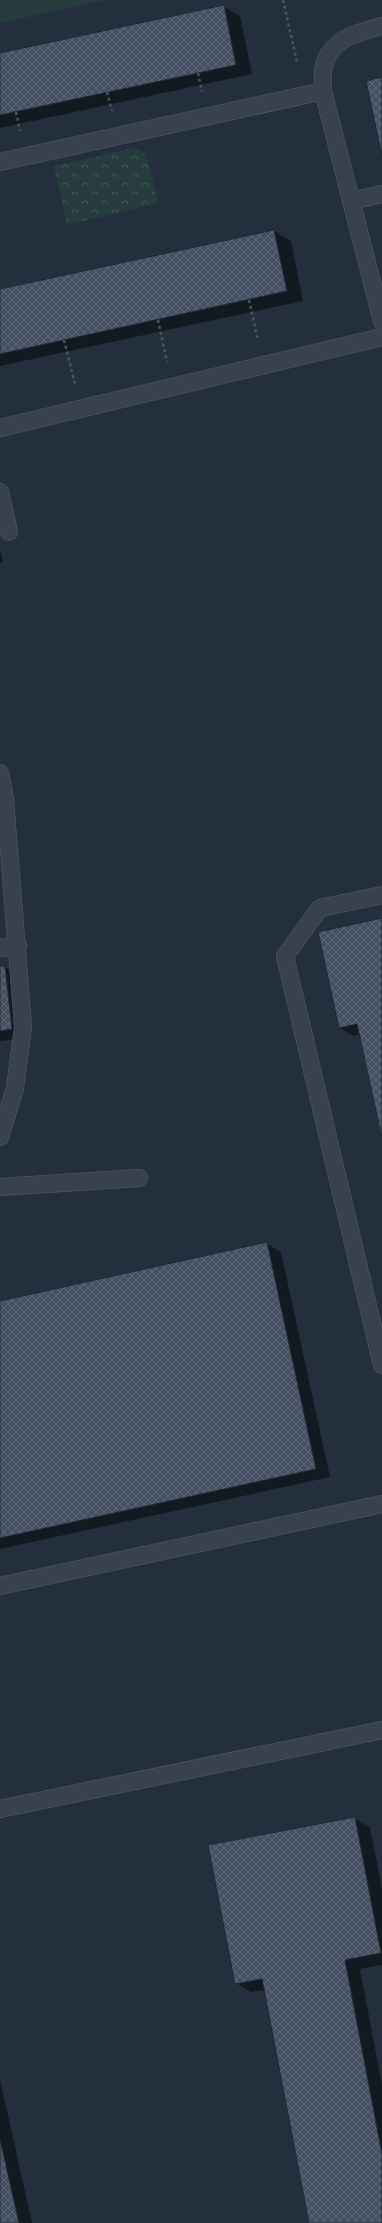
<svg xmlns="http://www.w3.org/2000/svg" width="382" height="2223" viewBox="0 0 382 2223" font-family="Lato,sans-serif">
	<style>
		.grass { fill: #263c3f }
		.park { fill: url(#park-crowns) }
		.shadow { fill: #0007 }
		.building { fill: url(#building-cross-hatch); stroke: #1f2835 }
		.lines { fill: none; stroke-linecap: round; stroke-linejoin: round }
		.lane-casing { stroke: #565f6c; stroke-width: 18 }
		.path { stroke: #44595c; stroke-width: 2.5; stroke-dasharray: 3 3; stroke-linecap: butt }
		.lane { stroke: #38414e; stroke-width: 17 }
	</style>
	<defs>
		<pattern id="park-crowns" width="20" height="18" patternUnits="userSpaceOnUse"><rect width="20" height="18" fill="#263c3f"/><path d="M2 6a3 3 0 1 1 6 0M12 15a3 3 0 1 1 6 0" fill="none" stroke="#435659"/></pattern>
		<pattern id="building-cross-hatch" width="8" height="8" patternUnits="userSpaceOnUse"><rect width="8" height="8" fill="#455162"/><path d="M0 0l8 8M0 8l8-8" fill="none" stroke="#5d6877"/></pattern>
	</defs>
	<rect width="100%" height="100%" fill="#242f3e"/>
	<!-- grass -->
	<path class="grass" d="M0 0H105L0 23Z"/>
	<!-- park -->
	<path class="park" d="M134 148 145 153 159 203 67 225 54 166Z"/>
	<!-- shadow -->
	<g class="shadow">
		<path d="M224 7 240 16 252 74 0 128V54Z"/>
		<path d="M274 231 291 241 303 301 0 366V290Z"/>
		<path d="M0 548 3 562 0 563Z"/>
		<path d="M382 919V1133L360 1034 354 1036 340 1028Z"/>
		<path d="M0 967H5L20 976 27 1038 0 1041Z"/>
		<path d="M267 1244 281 1252 330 1477 0 1549V1302Z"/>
		<path d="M354 1818 370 1827 382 1889V1965L360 1969 382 2085V2223H310L265 1990 251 1992 236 1983Z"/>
		<path d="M0 2079 32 2223H0Z"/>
	</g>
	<!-- building -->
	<g class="building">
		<path d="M224 5 236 65 0 115V53Z"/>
		<path d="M382 77V156L366 81Z"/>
		<path d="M274 230 287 291 0 354V289Z"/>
		<path d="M382 918V1138L357 1024 339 1028 318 932Z"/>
		<path d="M0 966H5L12 1029 0 1031Z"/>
		<path d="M267 1242 316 1469 0 1538V1301Z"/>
		<path d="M355 1817 381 1953 345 1960 382 2154V2223H309L262 1979 235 1984 208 1845Z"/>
		<path d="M0 2139 19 2223H0Z"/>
	</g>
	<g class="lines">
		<defs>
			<g id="lane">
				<path d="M382 26C359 32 330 39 324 66 322 74 323 83 323 91L382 321"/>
				<path d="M0 162 323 91"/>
				<path d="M351 201 382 194"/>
				<path d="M0 428 382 337"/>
				<path d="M0 492 9 532"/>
				<path d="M0 773 5 799 23 1027 15 1088 0 1137"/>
				<path d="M382 895 320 908 285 956 382 1365"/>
				<path d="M0 948 18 946"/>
				<path d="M0 1187 139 1178"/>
				<path d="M0 1586 382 1504"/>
				<path d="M0 1809 382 1730"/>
			</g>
		</defs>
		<!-- lane casing -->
		<use href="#lane" class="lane-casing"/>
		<!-- path -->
		<g class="path">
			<path d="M283 0 297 62"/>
			<path d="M198 73 202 92"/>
			<path d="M107 92 112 111"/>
			<path d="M16 112 20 131"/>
			<path d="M249 300 258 340"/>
			<path d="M158 320 167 362"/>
			<path d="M64 340 75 384"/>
		</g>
		<!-- lane -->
		<use href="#lane" class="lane"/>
	</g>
</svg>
